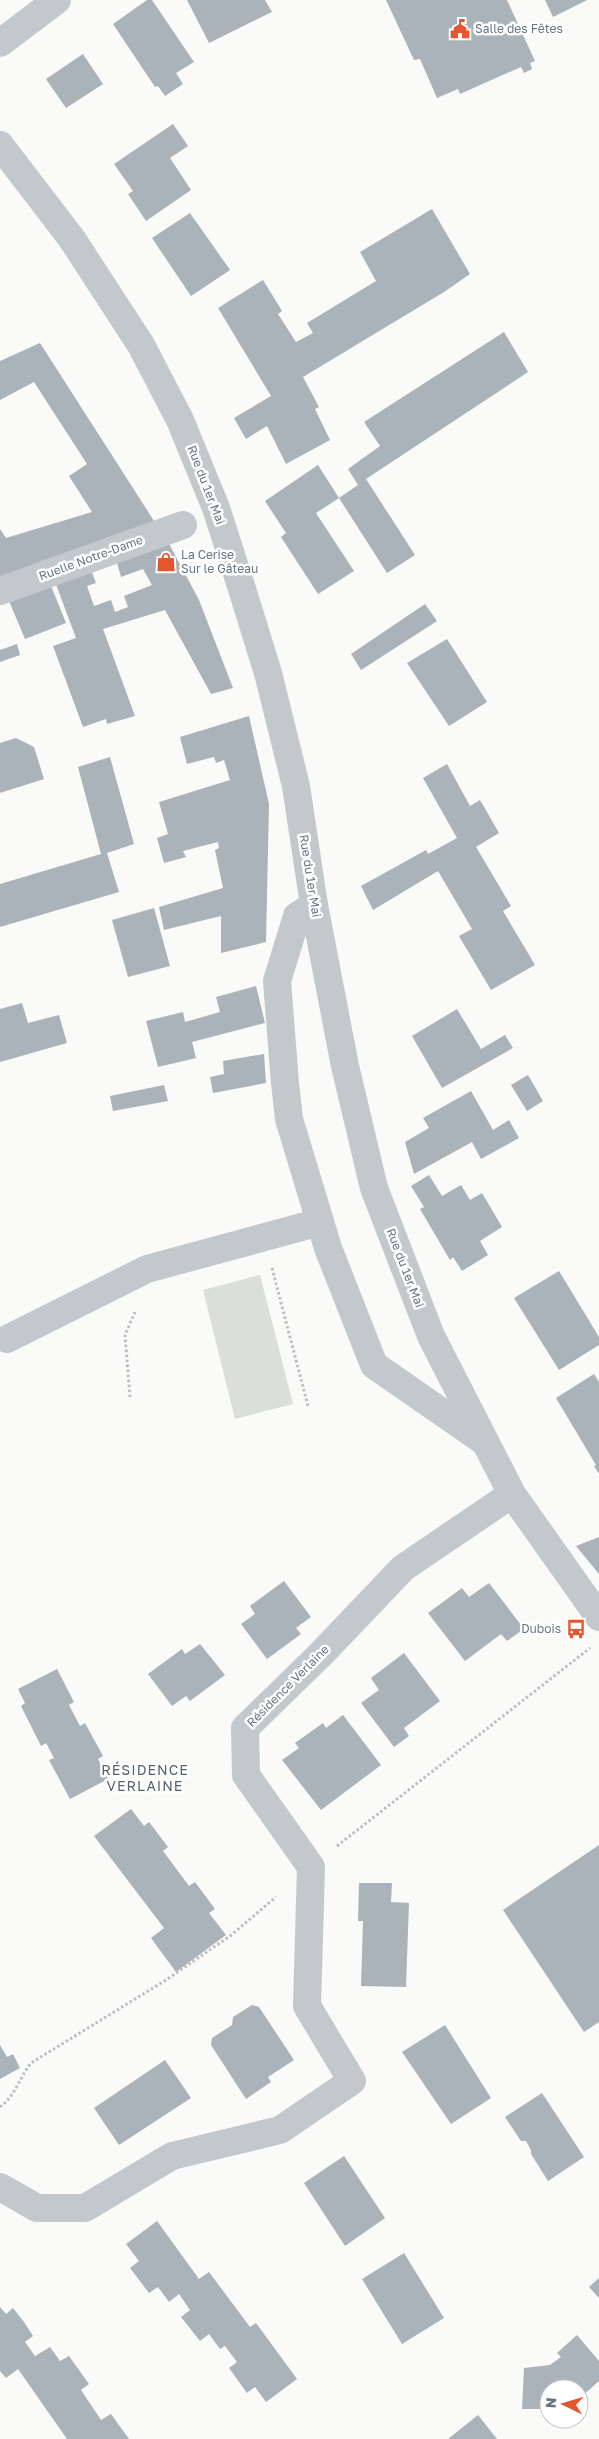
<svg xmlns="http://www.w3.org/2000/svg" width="599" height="2439" viewBox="0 0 599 2439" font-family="'Golos Text',sans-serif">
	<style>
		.green { fill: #dadfd7 }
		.building { fill: #aab3b9 }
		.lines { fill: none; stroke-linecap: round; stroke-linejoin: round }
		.path { stroke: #bbbfc2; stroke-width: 3; stroke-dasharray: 2.5 2.5; stroke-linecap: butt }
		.minor { stroke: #c3c8cc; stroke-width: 28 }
		.labels { text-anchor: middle; stroke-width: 5; stroke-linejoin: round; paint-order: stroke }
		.poi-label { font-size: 12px; fill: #657683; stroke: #fff; text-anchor: start }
		.street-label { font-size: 12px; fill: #657683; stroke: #fff }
		.neighbourhood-label { font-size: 14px; letter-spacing: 1px; fill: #57646e; stroke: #fff }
	</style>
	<rect width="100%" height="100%" fill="#fafaf8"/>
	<!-- green -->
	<path class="green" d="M260 1275 293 1404 235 1419 203 1290Z"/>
	<!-- building -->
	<g class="building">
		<path d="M147 0H152L194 62 176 73 183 84 165 96 158 86 155 87 113 24Z"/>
		<path d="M187 0H265L272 12 209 43Z"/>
		<path d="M386 0H507L535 61 530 63 532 69 524 73 521 67 460 94 458 89 437 98 420 59 414 60Z"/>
		<path d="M545 0H587L553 17Z"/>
		<path d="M83 54 103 84 66 108 46 79Z"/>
		<path d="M173 124 188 146 170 158 191 190 146 221 128 194 133 191 114 164Z"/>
		<path d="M432 209 470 274 444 292 303 377 319 407 315 409 330 440 286 464 267 426 246 439 234 418 271 396 218 308 263 280 282 311 278 314 296 342 313 333 307 323 376 281 360 252Z"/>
		<path d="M190 213 230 270 191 296 152 238Z"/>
		<path d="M504 332 528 372 366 479 415 555 387 573 339 498 358 485 348 469 380 446 364 422Z"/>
		<path d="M40 343 156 524 0 580V529L6 538 92 512 69 476 87 464 34 382 0 400V361Z"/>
		<path d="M318 465 339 498 316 513 354 571 318 594 281 537 286 533 265 501Z"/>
		<path d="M167 540 199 600 233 688 211 694 165 610 103 629 135 716 107 724 106 719 83 727 53 646 76 638 54 579 90 567 96 583 87 586 94 606 111 600 115 612 128 607 124 596 152 585 143 569 121 577 116 559Z"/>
		<path d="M49 581 66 623 25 639 7 596Z"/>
		<path d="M425 604 437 621 361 670 351 654Z"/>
		<path d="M447 639 487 702 449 726 407 663Z"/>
		<path d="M17 644 20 655 0 662V650Z"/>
		<path d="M249 716 269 804 266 942 221 953V916L164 930 159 907 223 888 215 850 219 848 218 842 183 851 186 857 164 863 157 838 168 834 159 802 230 780 224 760 216 763 214 757 187 764 180 737Z"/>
		<path d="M16 738 34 747 44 779 0 793V743Z"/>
		<path d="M110 757 134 844 107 853 119 892 0 927V884L101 854 78 767Z"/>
		<path d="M447 764 470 806 480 800 499 833 476 847 511 906 503 911 535 965 491 990 459 936 472 929 438 871 373 910 361 886 426 850 428 854 457 838 423 778Z"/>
		<path d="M154 908 170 966 128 977 112 920Z"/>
		<path d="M256 986 265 1023 192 1042 196 1058 158 1067 146 1021 183 1012 185 1022 220 1012 216 997Z"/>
		<path d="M22 1003 28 1023 59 1015 67 1043 0 1062V1009Z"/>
		<path d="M457 1009 481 1049 505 1035 513 1048 442 1088 412 1036Z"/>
		<path d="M264 1054 266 1083 213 1093 210 1077 224 1074 223 1061Z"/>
		<path d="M528 1075 543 1101 527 1111 511 1085Z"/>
		<path d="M164 1085 168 1101 113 1111 110 1096Z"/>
		<path d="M471 1091 493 1130 509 1120 519 1138 481 1159 472 1142 414 1174 405 1142 429 1128 423 1118Z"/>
		<path d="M429 1175 442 1196 461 1185 470 1200 482 1193 502 1227 480 1241 488 1255 462 1271 453 1257 450 1260 420 1209 424 1207 411 1186Z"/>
		<path d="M559 1271 599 1337V1345L559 1370 514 1298Z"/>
		<path d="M594 1374 599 1382V1474L594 1466 596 1465 556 1398Z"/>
		<path d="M599 1537V1574L576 1546Z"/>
		<path d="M284 1581 311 1617 296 1628 301 1634 267 1659 241 1624 255 1614 250 1606Z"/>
		<path d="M489 1583 524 1629 507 1641 501 1634 465 1661 428 1613 462 1588 469 1597Z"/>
		<path d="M200 1644 225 1675 190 1701 186 1696 172 1706 148 1674 182 1649 185 1654Z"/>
		<path d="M404 1653 440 1701 404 1728 409 1736 394 1747 361 1703 379 1690 371 1678Z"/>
		<path d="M57 1669 74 1702 69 1705 80 1726 85 1723 103 1756 98 1759 108 1779 70 1799 49 1760 54 1758 46 1743 41 1746 21 1706 25 1703 18 1689Z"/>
		<path d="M343 1715 381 1765 321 1810 282 1760 299 1748 295 1743 323 1723 326 1728Z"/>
		<path d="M131 1809 144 1826 149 1822 168 1847 163 1851 189 1886 195 1882 215 1909 209 1913 226 1935 176 1972 151 1938 164 1928 94 1836Z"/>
		<path d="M599 1845V2022L584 2032 503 1910Z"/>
		<path d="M359 1883H392L391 1902 409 1903 406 1987 361 1986 363 1921H358Z"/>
		<path d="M252 2005 259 2007 294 2060 268 2077 271 2082 246 2099 211 2045 212 2038 232 2025 233 2017Z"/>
		<path d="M445 2025 491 2098 451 2124 402 2052Z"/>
		<path d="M0 2045 7 2057 13 2054 20 2068 0 2079Z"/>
		<path d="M165 2060 191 2098 119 2145 94 2108Z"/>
		<path d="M542 2093 584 2157 548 2181 531 2154V2150L526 2141H521L505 2117Z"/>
		<path d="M344 2156 385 2218 345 2246 304 2183Z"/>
		<path d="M157 2221 199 2279 209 2272 250 2327 256 2323 297 2379 266 2402 255 2387 247 2393 229 2368 237 2362 225 2346 220 2349 209 2334 200 2341 181 2317 190 2310 179 2294 169 2302 158 2287 149 2293 130 2268 139 2261 126 2244Z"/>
		<path d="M404 2253 444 2318 402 2344 362 2279Z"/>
		<path d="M599 2278V2298L589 2287Z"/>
		<path d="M0 2307 6 2314 13 2308 24 2322 33 2336 25 2342 35 2356 50 2347 60 2361 69 2356 89 2384 81 2390 101 2420 111 2414 129 2439H67L18 2369 6 2378 0 2371Z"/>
		<path d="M577 2335 599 2361V2381L579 2399V2389H549V2409H522L524 2368 550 2365 561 2357 557 2353Z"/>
		<path d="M478 2415 497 2439H448Z"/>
	</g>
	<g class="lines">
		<!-- path -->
		<g class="path">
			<path d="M272 1268 308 1406"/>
			<path d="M130 1397 125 1335 135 1312"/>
			<path d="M337 1846 590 1648"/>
			<path d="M0 2107C15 2096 20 2077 31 2063L166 1980 230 1936 276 1897"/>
		</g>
		<!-- minor -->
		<g class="minor">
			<path d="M0 43 57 0"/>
			<path d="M0 145 72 239 141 345 180 420 216 508 242 589 268 673 296 786 314 905 345 1066 374 1188 431 1336 512 1494 599 1617"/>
			<path d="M0 591 183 525"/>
			<path d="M314 905 297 916 277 981 285 1083 289 1119 328 1248 374 1365 482 1440"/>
			<path d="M7 1339 147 1269 320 1222"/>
			<path d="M0 2187 37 2208H85L172 2156 280 2130 352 2081 307 2006 311 1867 246 1775 245 1728 321 1654 403 1568 512 1494"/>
		</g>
	</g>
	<!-- icons -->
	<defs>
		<symbol id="civic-bare" viewBox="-9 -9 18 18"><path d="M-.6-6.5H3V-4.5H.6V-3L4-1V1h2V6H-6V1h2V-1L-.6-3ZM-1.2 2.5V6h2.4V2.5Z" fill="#e4572e" stroke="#fff" stroke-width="2.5" paint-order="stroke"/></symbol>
		<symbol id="shop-bare" viewBox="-9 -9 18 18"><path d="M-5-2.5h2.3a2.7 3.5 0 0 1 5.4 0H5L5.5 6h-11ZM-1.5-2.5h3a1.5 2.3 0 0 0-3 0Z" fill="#e4572e" stroke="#fff" stroke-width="2.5" paint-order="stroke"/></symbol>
		<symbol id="bus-bare" viewBox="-9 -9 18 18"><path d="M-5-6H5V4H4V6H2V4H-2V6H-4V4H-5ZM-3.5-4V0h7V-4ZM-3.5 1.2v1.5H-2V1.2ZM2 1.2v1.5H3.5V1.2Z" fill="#e4572e" stroke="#fff" stroke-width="2.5" paint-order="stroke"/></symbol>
	</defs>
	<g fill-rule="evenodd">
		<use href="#civic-bare" x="446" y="15" width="28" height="28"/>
		<use href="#shop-bare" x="152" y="548" width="28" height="28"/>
		<use href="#bus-bare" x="562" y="1615" width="28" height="28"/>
	</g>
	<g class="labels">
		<!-- poi labels -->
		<g class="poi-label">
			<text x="475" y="33">Salle des Fêtes</text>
			<text x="181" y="559">La Cerise<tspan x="181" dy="14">Sur le Gâteau</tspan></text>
			<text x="561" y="1633" text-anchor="end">Dubois</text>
		</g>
		<!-- street labels -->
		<g class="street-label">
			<text transform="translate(206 485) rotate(69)" y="4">Rue du 1er Mai</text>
			<text transform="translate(91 558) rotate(-20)" y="4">Ruelle Notre-Dame</text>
			<text transform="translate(310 876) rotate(81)" y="4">Rue du 1er Mai</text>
			<text transform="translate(405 1268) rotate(69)" y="4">Rue du 1er Mai</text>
			<text transform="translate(288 1686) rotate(-45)" y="4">Résidence Verlaine</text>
		</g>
		<!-- neighbourhood labels -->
		<g class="neighbourhood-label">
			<text x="145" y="1775">RÉSIDENCE<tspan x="145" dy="16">VERLAINE</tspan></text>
		</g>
	</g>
	<!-- north arrow -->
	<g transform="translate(564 2404) rotate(275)"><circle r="24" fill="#ffffff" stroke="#c1c8cd"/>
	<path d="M0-4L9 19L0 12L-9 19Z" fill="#e4572e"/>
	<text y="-8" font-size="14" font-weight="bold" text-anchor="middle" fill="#657683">N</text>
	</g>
</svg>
